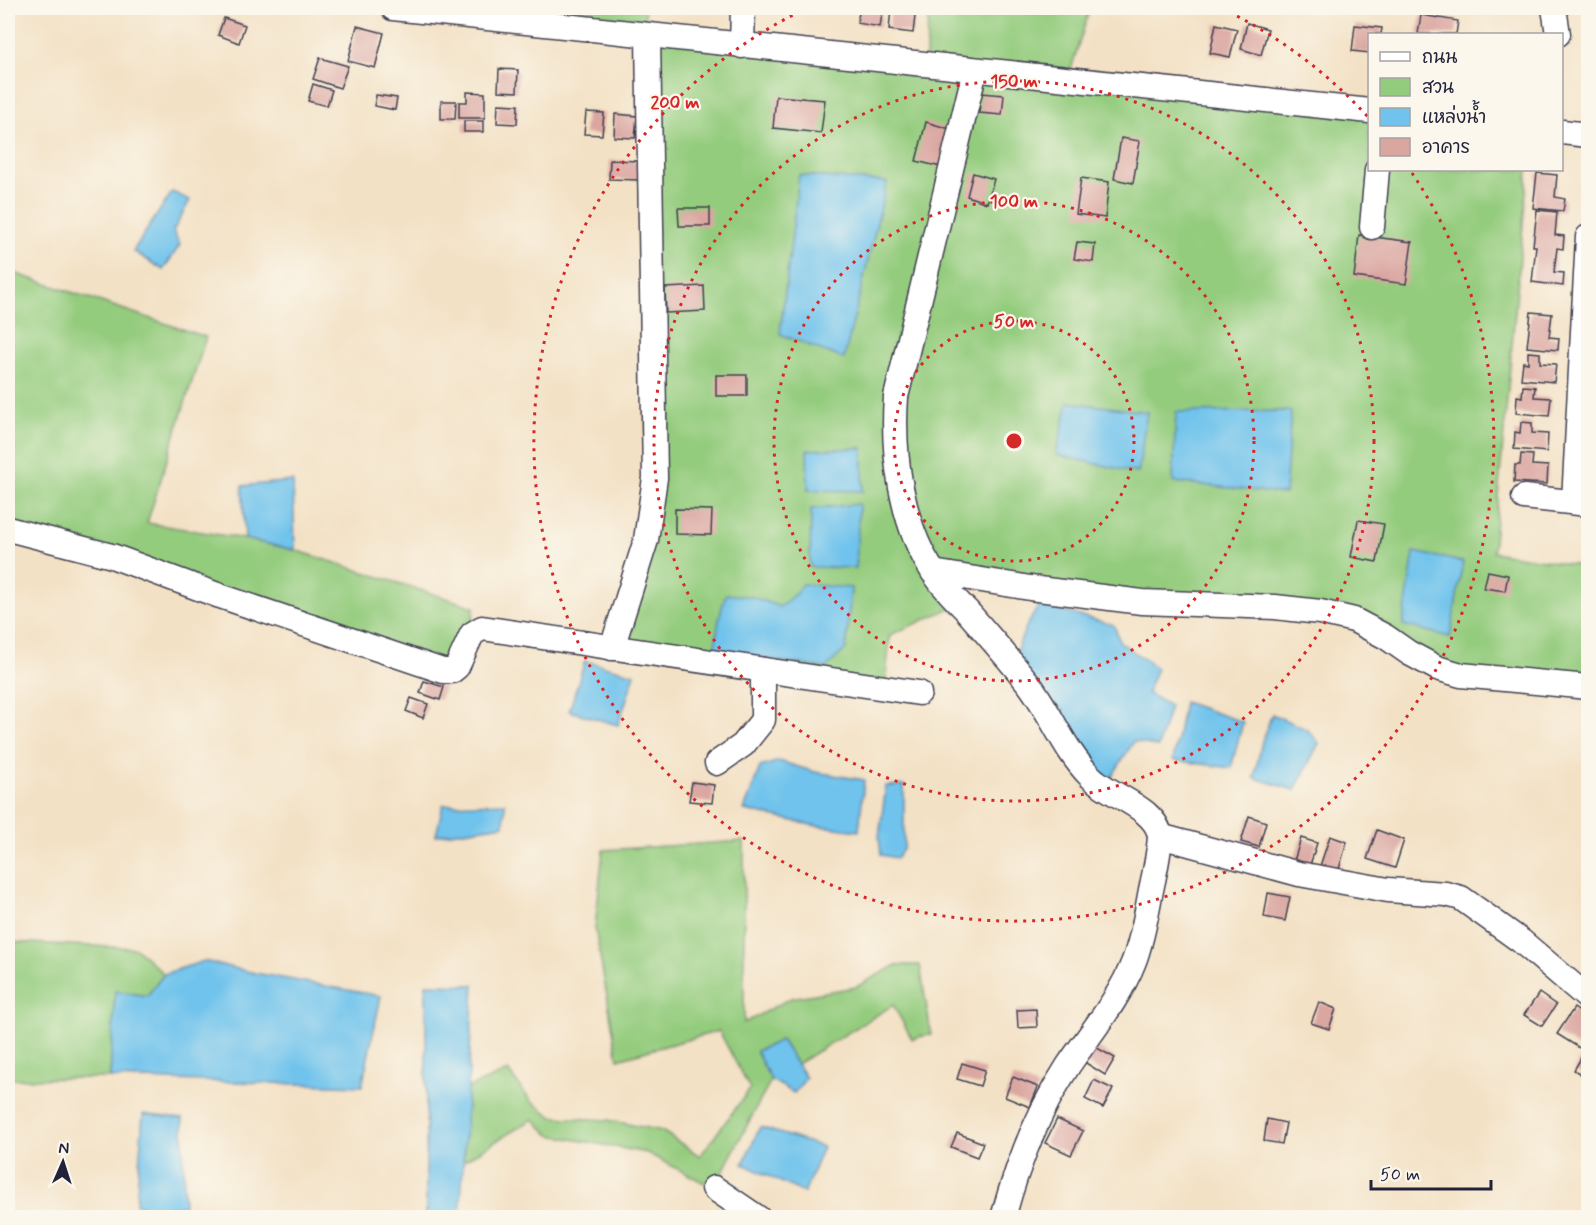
<svg xmlns="http://www.w3.org/2000/svg" width="1596" height="1225" viewBox="0 0 1596 1225" font-family="Mynerve,'Playpen Sans Thai',sans-serif">
	<style>
		.green { fill: #94cc7e; stroke: #5b775c; stroke-width: 1.5 }
		.water { fill: #70c3ec; stroke: #497294; stroke-width: 1.5 }
		.building { fill: #daa6a0 }
		.lines { fill: none; stroke-linecap: round; stroke-linejoin: round }
		.minor-casing { stroke: #413f50; stroke-width: 27 }
		.minor { stroke: #fff; stroke-width: 24 }
		.ring { fill: none; stroke: #d62828; stroke-width: 3; stroke-dasharray: 3 6 }
		.centre { fill: #d62828; stroke: #fbf7ec; stroke-width: 3 }
		.ring-label { font-size: 18px; text-anchor: middle; font-weight: bold; fill: #d62828; stroke: #fbf7ec; stroke-width: 4.5; stroke-linejoin: round; paint-order: stroke }
	</style>
	<rect width="100%" height="100%" fill="#fbf7ec"/>
	<filter id="ink" filterUnits="userSpaceOnUse"><feTurbulence type="fractalNoise" baseFrequency=".0167" numOctaves="2"/><feDisplacementMap in="SourceGraphic" scale="12" xChannelSelector="R" yChannelSelector="G"/><feConvolveMatrix kernelMatrix="1 2 1 2 8 2 1 2 1" color-interpolation-filters="sRGB"/></filter>
	<filter id="wash" filterUnits="userSpaceOnUse"><feTurbulence type="fractalNoise" baseFrequency=".008" numOctaves="4" result="noise"/><feDisplacementMap in="SourceGraphic" scale="24" xChannelSelector="R" yChannelSelector="G"/><feGaussianBlur stdDeviation="1.35" result="paint"/><feColorMatrix in="noise" values="0 0 0 0 0 0 0 0 0 0 0 0 0 0 0 0 0 1.4 0 .05"/><feComposite in="paint" operator="in"/></filter>
	<g filter="url(#wash)">
		<rect width="100%" height="100%" fill="#f3e1c5"/>
		<!-- green -->
		<g class="green">
			<path d="M393 8H644L648 36 925 65 929 8H1090L1068 79 1369 111 1370 170H1528L1493 552 1588 567V687L1461 675 1354 620 934 572 960 604 890 635 885 688 612 648 646 540 648 36Z"/>
			<path d="M8 271 206 337 147 523 245 539 295 550 474 607 472 634 457 667 8 529Z"/>
			<path d="M744 841V1023L791 998 856 987 896 965H920L931 1034 912 1039 893 1005 797 1064 781 1040 756 1051 771 1080 714 1188 647 1153 550 1135 533 1119 463 1161 468 1088 508 1071 530 1100 553 1117 608 1120 662 1131 700 1156 750 1089 719 1031 618 1059 595 928 603 850Z"/>
			<path d="M8 942 136 948 164 974 147 996 115 991 110 1078 8 1079Z"/>
		</g>
		<!-- water -->
		<g class="water">
			<path d="M799 175 887 182 844 359 780 334Z"/>
			<path d="M172 192 190 200 173 231 180 245 163 270 133 251Z"/>
			<path d="M1068 402 1147 412 1138 473 1056 455Z"/>
			<path d="M1291 411 1285 494 1173 482 1176 412Z"/>
			<path d="M863 448V491L808 490 807 450Z"/>
			<path d="M293 481 295 550 245 539 242 486Z"/>
			<path d="M859 504 856 568 810 567 811 509Z"/>
			<path d="M1414 552 1463 562 1450 637 1403 625Z"/>
			<path d="M802 584 851 588 846 649 826 668 714 651 720 614 726 594 753 597 780 607 796 593Z"/>
			<path d="M1039 605 1114 625 1120 642 1157 668 1147 693 1170 706 1158 747 1134 741 1105 788 1012 663 1025 629Z"/>
			<path d="M585 661 635 674 618 725 569 711Z"/>
			<path d="M1184 702 1243 722 1231 768 1173 760Z"/>
			<path d="M1272 714 1308 730 1319 743 1295 790 1254 778 1262 741Z"/>
			<path d="M779 761 815 772 864 780 859 831 811 825 744 810 760 767Z"/>
			<path d="M904 785V848L897 858 881 855 879 837 886 786Z"/>
			<path d="M505 803 504 825 436 835 443 805Z"/>
			<path d="M204 961 255 973 381 996 362 1086 110 1078 115 991 147 996 164 974Z"/>
			<path d="M426 984 474 985 460 1217H426Z"/>
			<path d="M781 1040 806 1078 794 1093 771 1080 756 1051Z"/>
			<path d="M143 1114 183 1119 184 1205 156 1212 136 1204Z"/>
			<path d="M760 1127 823 1147 804 1193 743 1164Z"/>
		</g>
		<g id="blocks">
			<!-- building -->
			<g class="building">
				<path d="M860 8H883L880 27 857 23Z"/>
				<path d="M891 8H916L913 33 889 30Z"/>
				<path d="M1421 15 1458 21 1456 34H1418Z"/>
				<path d="M224 18 245 25 239 43 218 35Z"/>
				<path d="M1247 23 1268 29 1261 55 1241 49Z"/>
				<path d="M1216 24 1237 29 1230 57 1210 53Z"/>
				<path d="M1355 25 1382 28 1381 34H1370V53L1352 51Z"/>
				<path d="M357 26 384 33 375 68 348 61Z"/>
				<path d="M320 58 348 66 340 88 313 79Z"/>
				<path d="M499 69 518 70 517 92 498 91Z"/>
				<path d="M313 84 332 90 327 106 308 101Z"/>
				<path d="M467 92 485 93V118H459V102H467Z"/>
				<path d="M981 93 1004 95 1002 115 979 113Z"/>
				<path d="M376 95 397 98 395 110 375 106Z"/>
				<path d="M776 96 825 100 821 133 773 128Z"/>
				<path d="M441 101H456L455 119H441Z"/>
				<path d="M498 104 518 105 517 124 497 123Z"/>
				<path d="M586 112 604 113 602 135 584 134Z"/>
				<path d="M615 114 637 116 635 138 614 137Z"/>
				<rect x="464" y="121" width="19" height="11"/>
				<path d="M926 122 950 129 941 167 916 161Z"/>
				<path d="M1121 138 1140 141 1133 183 1114 179Z"/>
				<path d="M610 160 639 161V180L609 179Z"/>
				<path d="M973 173 994 179 987 203 967 196Z"/>
				<path d="M1537 173 1557 175 1555 197 1565 199 1563 211 1533 208Z"/>
				<path d="M1081 178 1109 182 1105 218 1076 214Z"/>
				<path d="M678 208H710V226H679Z"/>
				<path d="M1537 210 1557 212 1555 235 1564 236 1563 249 1557 248 1554 272 1564 273 1563 286 1532 282 1536 246H1533Z"/>
				<path d="M1359 235 1412 242 1406 284 1354 277Z"/>
				<path d="M1077 242 1095 244 1093 262 1074 259Z"/>
				<path d="M704 286 705 311 666 313 665 288Z"/>
				<path d="M1531 312 1552 314 1549 337 1559 338 1558 350 1527 347Z"/>
				<path d="M1528 352 1540 353V363L1556 364 1554 382 1521 379 1523 362 1528 363Z"/>
				<rect x="716" y="375" width="31" height="21"/>
				<path d="M1523 386 1535 387 1534 397 1551 398 1549 416 1516 413 1517 396 1522 397Z"/>
				<path d="M1521 422 1532 423V433L1548 434 1547 452 1514 449 1515 432 1520 433Z"/>
				<path d="M1521 454 1533 455 1532 465 1548 466 1547 484 1514 482 1515 465H1520Z"/>
				<path d="M675 509 712 510 711 535 675 534Z"/>
				<path d="M1358 520 1384 524 1377 562 1351 557Z"/>
				<path d="M1488 571 1508 575 1505 591 1484 588Z"/>
				<path d="M424 681 444 687 440 700 420 693Z"/>
				<path d="M411 698 428 704 423 718 406 711Z"/>
				<path d="M692 782 714 785 712 803 689 801Z"/>
				<path d="M1249 816 1266 822 1259 847 1241 842Z"/>
				<path d="M1377 830 1404 840 1395 868 1367 859Z"/>
				<path d="M1330 836 1347 842 1338 872 1320 866Z"/>
				<path d="M1301 838 1317 843 1310 865 1294 861Z"/>
				<path d="M1268 893 1290 897 1285 921 1264 917Z"/>
				<path d="M1539 993 1556 1005 1542 1026 1524 1015Z"/>
				<path d="M1319 1002 1336 1009 1329 1029 1311 1023Z"/>
				<path d="M1574 1008 1588 1018V1038L1581 1049 1557 1034Z"/>
				<path d="M1036 1009 1037 1027 1018 1028 1017 1010Z"/>
				<path d="M1090 1044 1115 1058 1105 1075 1081 1060Z"/>
				<path d="M1588 1046V1079L1574 1070Z"/>
				<path d="M962 1063 985 1070 980 1086 957 1079Z"/>
				<path d="M1013 1077 1038 1087 1030 1107 1005 1097Z"/>
				<path d="M1094 1080 1113 1089 1103 1108 1085 1099Z"/>
				<path d="M1057 1119 1083 1131 1071 1155 1045 1143Z"/>
				<path d="M1267 1119 1286 1123 1282 1144 1264 1141Z"/>
				<path d="M957 1133 983 1143 977 1157 951 1147Z"/>
			</g>
		</g>
	</g>
	<g filter="url(#ink)">
		<use href="#blocks" fill-opacity="0" stroke="#413f50" stroke-width="1.5"/>
		<g class="lines">
			<defs>
				<g id="minor">
					<path d="M393 8 1370 111"/>
					<path d="M1554 8 1558 34"/>
					<path d="M742 46 743 8"/>
					<path d="M975 70 896 397C892 454 901 525 934 573 943 587 955 599 967 611 988 635 1009 659 1029 684 1051 713 1064 750 1090 776 1109 796 1156 807 1160 836 1159 856 1154 875 1150 895 1146 917 1142 940 1134 961 1119 1000 1091 1032 1068 1066 1038 1112 1017 1165 1003 1218"/>
					<path d="M1562 132 1588 135"/>
					<path d="M1372 227 1377 170"/>
					<path d="M1524 497 1588 504"/>
					<path d="M1574 502 1588 237"/>
					<path d="M8 529 112 556 220 596 443 671H452L457 667 472 634 482 628 919 693"/>
					<path d="M933 572 1030 588 1142 602 1275 607 1320 612 1354 620 1386 637 1409 653 1437 668 1461 675 1588 687"/>
					<path d="M612 648 646 540 655 478 648 36"/>
					<path d="M717 763 743 745 763 720V670"/>
					<path d="M1160 836 1299 874 1388 890 1446 894 1461 898 1521 941 1588 998"/>
					<path d="M714 1188 758 1218"/>
				</g>
			</defs>
			<!-- minor casing -->
			<use href="#minor" class="minor-casing"/>
			<!-- minor -->
			<use href="#minor" class="minor"/>
		</g>
	</g>
	<!-- distance rings -->
	<g class="ring">
		<circle cx="1014" cy="441" r="120"/>
		<circle cx="1014" cy="441" r="240"/>
		<circle cx="1014" cy="441" r="360"/>
		<path d="M1221 8A480 480 0 0 1 1368 117M1412 173A480 480 0 1 1 807 8"/>
	</g>
	<circle cx="1014" cy="441" r="9" class="centre"/>
	<g class="ring-label">
		<text x="1014" y="87">150 m</text>
		<text x="675" y="108">200 m</text>
		<text x="1014" y="207">100 m</text>
		<text x="1014" y="327">50 m</text>
	</g>
	<!-- margin -->
	<rect width="1596" height="1225" fill="none" stroke="#fbf7ec" stroke-width="30"/>
	<!-- legend -->
	<rect x="1368" y="33" width="195" height="138" fill="#fbf7ec" stroke="#a4a2a5" stroke-width="1.5"/>
	<rect x="1380" y="52" width="30" height="9" fill="#ffffff" stroke="#a4a2a5" stroke-width="1.5"/>
	<text x="1422" y="63" font-size="18" fill="#22223b">ถนน</text>
	<rect x="1380" y="78" width="30" height="18" fill="#94cc7e" stroke="#a4a2a5" stroke-width="1.5"/>
	<text x="1422" y="93" font-size="18" fill="#22223b">สวน</text>
	<rect x="1380" y="108" width="30" height="18" fill="#70c3ec" stroke="#a4a2a5" stroke-width="1.5"/>
	<text x="1422" y="123" font-size="18" fill="#22223b">แหล่งน้ำ</text>
	<rect x="1380" y="138" width="30" height="18" fill="#daa6a0" stroke="#a4a2a5" stroke-width="1.5"/>
	<text x="1422" y="153" font-size="18" fill="#22223b">อาคาร</text>
	<!-- north arrow -->
	<g transform="translate(63 1162) rotate(3)" stroke="#fbf7ec" stroke-width="4.5" paint-order="stroke">
	<path d="M0-4.5L10 22L0 15L-10 22Z" fill="#22223b"/>
	<text y="-9" font-size="16" font-weight="bold" text-anchor="middle" fill="#22223b">N</text>
	</g>
	<!-- scale -->
	<path d="M1371 1180v9h120v-9" fill="none" stroke="#22223b" stroke-width="3"/>
	<text x="1380" y="1180" font-size="18" fill="#22223b" stroke="#fbf7ec" stroke-width="4.5" paint-order="stroke">50 m</text>
</svg>
